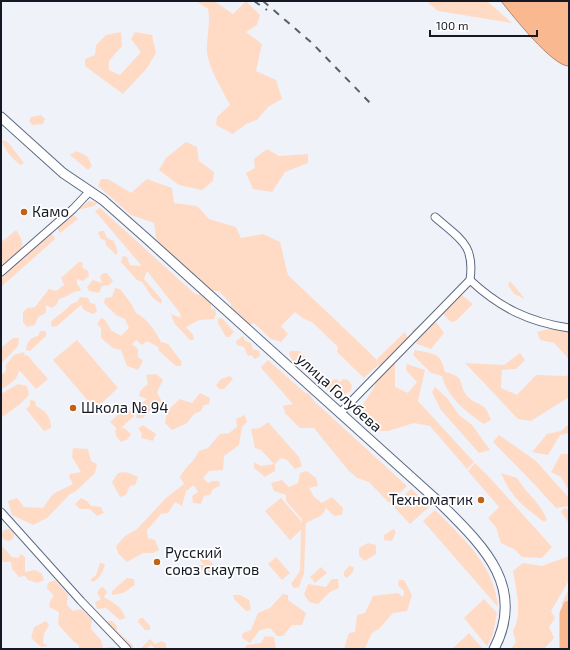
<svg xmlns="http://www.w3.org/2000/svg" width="570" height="650" viewBox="0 0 570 650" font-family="'Exo 2',sans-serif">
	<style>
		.green { fill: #ffdbc6 }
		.water { fill: #fab890; stroke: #b58870 }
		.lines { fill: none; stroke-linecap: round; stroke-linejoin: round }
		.river { stroke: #fab890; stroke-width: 13 }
		.minor-casing { stroke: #5c6985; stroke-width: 9 }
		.tertiary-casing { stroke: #5c6985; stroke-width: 11 }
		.minor { stroke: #fff; stroke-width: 7 }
		.tertiary { stroke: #fff; stroke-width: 9 }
		.rail { stroke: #5a5e68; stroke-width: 2; stroke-dasharray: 7 7; stroke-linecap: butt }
		.poi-dot { fill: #c06218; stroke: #fff; stroke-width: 1.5 }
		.labels { text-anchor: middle; stroke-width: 3.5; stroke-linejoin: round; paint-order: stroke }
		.poi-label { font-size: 15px; fill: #141925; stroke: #fff; text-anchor: start }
		.street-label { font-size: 15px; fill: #141925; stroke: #fff }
	</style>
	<rect width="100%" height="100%" fill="#eff2f9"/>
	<!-- green -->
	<g class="green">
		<path d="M196 1H214L233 14 246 1 260 15 257 25 246 32 262 44 256 71 276 80 282 99 268 107 257 120 246 124 233 134 216 125 217 117 230 105C222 89 210 71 207 53 206 38 211 24 208 9Z"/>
		<path d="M426 1H487L512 23 438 11Z"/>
		<path d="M121 32 122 46 109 61V70L120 75 141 52 131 39 135 32 152 35 156 53 147 68 123 94 85 66V59L95 55 96 45 106 35Z"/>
		<path d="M41 115 45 119 43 124 32 125 29 121 31 117Z"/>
		<path d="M2 140 8 142 24 163 20 165C13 159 3 149 2 140Z"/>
		<path d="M186 142 197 147 199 161 214 172 213 181 202 190 179 185 159 170 166 158Z"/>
		<path d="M267 149 279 156 308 154V163L285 172 272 192 253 189 246 173 255 168 254 159Z"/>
		<path d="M76 151 87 156 92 166 88 170 70 155Z"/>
		<path d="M101 179H108L131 193 147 179 172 188 174 203 197 206 209 219 236 227 241 238 263 234 280 242 288 275 369 352 376 359 378 365 364 378 337 352 338 347 312 322 304 319 295 312 281 326 288 334 281 342 271 339 254 323 250 325 231 308V304L219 291H211L157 243 154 223 131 215 98 186Z"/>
		<path d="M89 201 97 203 94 206 77 210Z"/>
		<path d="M100 208 195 294 201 295 211 304V309H215L216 314 214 319 199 320 186 327 193 335 194 340H190L174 323 171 314 181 318 180 313 147 271 144 279 162 300 161 304 152 297 142 282 137 280 121 262 123 256 127 257 130 265 140 266 141 265 95 211Z"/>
		<path d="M73 214 78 219 60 233 57 228Z"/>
		<path d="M16 230C31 250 16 253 1 266V240L3 241Z"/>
		<path d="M100 231H104L107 238 114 241 118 252 116 255 106 245 105 240 101 239 98 233Z"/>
		<path d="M51 234 54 236 55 239 1 287V277Z"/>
		<path d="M79 262H82L83 268 88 271 89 276 83 281 77 279V284L81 289 80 291C71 291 67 298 59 299L57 304 52 308 46 305V313L38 317 35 325 27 327 23 322V312L27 308 35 307 49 289 56 291 64 285 61 278Z"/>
		<path d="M103 273H107L113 281 109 285 102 286 99 293 89 291 87 287 93 280 102 283 100 277Z"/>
		<path d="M510 281 525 299 514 294 508 285Z"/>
		<path d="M115 288 120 289 132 305 136 313C148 320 155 330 161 342L168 344 182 362 181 366H176L159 351 158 347 147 341 142 345 136 340 132 344 138 349V357L143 361 138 370 127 366 121 350 113 348 101 338V328L97 324 101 318 105 320 111 330 121 336 129 328 125 319 116 315 104 303 105 298 112 297Z"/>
		<path d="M462 295 473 304 456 321 451 322 443 314 455 299Z"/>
		<path d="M80 297 88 298 90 303 95 304 97 311 93 314 84 310 81 305 57 326 52 327 51 322C57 315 65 312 71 304L77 302Z"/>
		<path d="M218 318 223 319 234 332 229 337H226L218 323Z"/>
		<path d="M424 321 437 323 444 333 431 349 417 344 412 331Z"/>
		<path d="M553 328 569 331V359L554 343 540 340 537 332Z"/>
		<path d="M40 331H46V336L30 351 26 350C27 341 30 338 38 336Z"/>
		<path d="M405 332 408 339 389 356 395 364V387L408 393 417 382 406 370 407 364 425 370 418 401 474 462 467 469 430 426 414 423 388 431H376L358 412C368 395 384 381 377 359Z"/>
		<path d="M243 336 245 341 251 343 253 349 259 351 260 356 255 359 251 355 248 356 244 347 237 345 236 341Z"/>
		<path d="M13 338H19L18 346 1 364V348Z"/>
		<path d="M77 340 118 388 95 409 53 360Z"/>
		<path d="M415 350C433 354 441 352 445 372 467 377 457 383 467 396 478 408 484 399 491 420L484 424C466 412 448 398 442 376L431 373 413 355Z"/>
		<path d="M290 351H299L330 381 336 379 340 382 343 379 348 380 352 385 351 391 343 395H334L293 361 289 354Z"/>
		<path d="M24 352 25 356 27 355 48 379 36 389 19 370C18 380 9 385 1 389V373L3 374 6 371V365L14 355Z"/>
		<path d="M520 353 525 360 516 369 502 370 501 388 517 395 536 375 567 376 569 371V397L531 421 518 419 465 363 504 365Z"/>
		<path d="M268 360 304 392 309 394 315 402 407 486 389 503 369 482 357 478 348 470 314 428H300L285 413 283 406 293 404 262 369 261 367Z"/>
		<path d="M156 374 163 380 157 392 164 406 160 410 153 407 143 418H136L138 406 147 399 139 396 140 391 148 384 146 375Z"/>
		<path d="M230 376 233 379 224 389H219L216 385 221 379Z"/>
		<path d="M18 384 27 386 29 395 20 404 1 418V394Z"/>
		<path d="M435 387 447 398 459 415 472 425 490 450 479 453 441 410 432 392Z"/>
		<path d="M200 393 210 398 209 404 204 405 201 411 194 414 187 423 172 430 165 423 167 411 180 399 192 403Z"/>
		<path d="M30 400 35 401 36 406C46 411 51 417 51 428L44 431 26 409 30 405Z"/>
		<path d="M126 407 134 416 121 428H124L131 434 128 439 121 442 116 436 115 430 117 429 110 422Z"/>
		<path d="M245 415 247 422 242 427 239 445 224 456 223 470 209 471 203 478 208 483 212 481H219L220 486 213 489 210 495 204 496 201 504 193 503 192 496 198 492 194 485 186 491 182 506 175 502 168 513 161 514 147 530 148 538 155 540 159 550 153 553H143L127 562 118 553 116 546 125 536 136 530 166 498 184 484 180 477C186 466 194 462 199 451L208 448 220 434 229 433 237 427 236 419Z"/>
		<path d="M268 422 299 457 302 466 295 469 287 460 281 458 275 464V471L265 477 254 468V462L261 466 274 464 261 450 255 448 251 429 260 428Z"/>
		<path d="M569 424V433L560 435 548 455 532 452 547 434 561 431Z"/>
		<path d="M143 425 156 434 153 441 141 438 142 434 138 428Z"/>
		<path d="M499 435 536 461 569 498V506L556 508 536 486 493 442Z"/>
		<path d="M73 448 88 449 91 461 97 464 95 473 76 491 70 494 47 518 33 525 12 515 8 501 17 498 24 507 43 508 53 494 73 484 69 477 70 474 81 472 72 457Z"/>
		<path d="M561 454H569V491L561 477 551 472Z"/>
		<path d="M475 463 491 479 552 547 542 558 522 557 514 549 501 543 496 527 488 518 499 507 468 471Z"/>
		<path d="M307 471 316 478 318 486 309 488 314 497 322 503 332 497 343 508 342 515 334 516 326 508 322 515 306 523 304 573 299 587 294 588 291 584 300 571 301 530 290 540 265 511 281 498 302 522V519L286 501V495L274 491 271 483 282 480 289 487 298 483 300 473Z"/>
		<path d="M126 472 138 477 135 485 130 486 126 495 120 497 112 482 118 473Z"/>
		<path d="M501 473 517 478C527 494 540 502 547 520L544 522C524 507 511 497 501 473Z"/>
		<path d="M411 489 430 506 410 524 393 506Z"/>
		<path d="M81 498 87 501 91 506 101 507 104 513 97 516 90 509H80L75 504Z"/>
		<path d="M564 508 569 510V523L561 512Z"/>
		<path d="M435 510C463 538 495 566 498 607L423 521Z"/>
		<path d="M393 529 396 532 392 541 384 540V535Z"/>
		<circle cx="8" cy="535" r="6"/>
		<path d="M368 543 376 545V554L365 561 359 556V548Z"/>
		<path d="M1 545 12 557 18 558 21 554 25 557V572L35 570 42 574 44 580 37 583 28 580 25 576 19 577 12 569 11 562H3L1 559Z"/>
		<path d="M203 554 215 566 213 571 205 573 197 565H204L199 559V556Z"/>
		<path d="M569 556V580L551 611 555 618 549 627 554 638 544 649H511L516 642 513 631C523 614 516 590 513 571L523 563 542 566Z"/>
		<path d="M276 557 290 573 282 580 268 564Z"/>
		<path d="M100 563 105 564C103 572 100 578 93 582L90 580 96 575Z"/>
		<path d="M349 566 354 567 353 572 347 578 344 576V572Z"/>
		<path d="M321 567 327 573 315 583 310 577Z"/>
		<path d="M127 578 134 579 135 585 123 593 112 595V591Z"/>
		<path d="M332 579H338L339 588 330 592 318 604 309 602 304 594 308 584 326 587Z"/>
		<path d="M55 580 68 595 67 605 73 611 81 609 92 619 91 629 101 640 103 648 113 647 118 649H79V645L73 641 58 624 59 612 49 607 50 601 54 596 47 588 48 583Z"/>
		<path d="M399 580H404L412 595 407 611 393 613 379 629 372 633 365 648 344 649 349 633 355 632 357 615 365 613 373 596 398 593 403 597 404 591 398 585Z"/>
		<path d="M103 587 107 592 104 597C112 602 123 607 125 618L120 620 106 608 97 609 95 602 101 599 97 593 100 588Z"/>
		<path d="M569 589V629L563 621 565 610 562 603Z"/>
		<path d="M283 594 288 595V600L306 613 302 625H292L283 636H277L270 628 260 630 250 643 242 638 243 633 251 630 258 613 270 608Z"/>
		<path d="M233 595H240L249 600 251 610 246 611 234 599Z"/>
		<path d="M484 599 497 613 493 634 487 646 464 618Z"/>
		<path d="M143 618 150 626V630H145L138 622 139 619Z"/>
		<path d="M46 621 49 625 44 634 43 643 48 646 41 647 31 638 34 627Z"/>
		<path d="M107 621H112L117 626V631L133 645V649H129L104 626Z"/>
		<path d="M469 633 483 649H452Z"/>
		<path d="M265 636 274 637 276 649H244L247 645 261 643Z"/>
		<path d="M150 639 155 644 162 641 166 644V649H155L151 645 146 649H140Z"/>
	</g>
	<!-- water -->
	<path class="water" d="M501 1H569V66C553 67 512 15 501 1Z"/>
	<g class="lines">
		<!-- river -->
		<path class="river" d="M566 649V614L569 607"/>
		<defs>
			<g id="minor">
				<path d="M435 217C460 239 475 244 470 280"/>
				<path d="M1 272 73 209 89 192"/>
				<path d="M470 280C500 308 529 322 569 328"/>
				<path d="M340 413 470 280"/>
				<path d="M1 512 81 601 127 649"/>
			</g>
			<path id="tertiary" d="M1 117 63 173 103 200 146 238 440 503C482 545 527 586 494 649"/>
		</defs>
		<!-- minor casing -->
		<use href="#minor" class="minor-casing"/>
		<!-- tertiary casing -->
		<use href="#tertiary" class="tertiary-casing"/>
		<!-- minor -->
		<use href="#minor" class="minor"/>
		<!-- tertiary -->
		<use href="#tertiary" class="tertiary"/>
		<!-- rail -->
		<g class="rail">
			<path d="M254 1 267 10"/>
			<path d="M263 1 312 43 374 107"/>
		</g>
	</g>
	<!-- markers -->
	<g class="poi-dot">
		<circle cx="24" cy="212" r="4"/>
		<circle cx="73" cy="408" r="4"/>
		<circle cx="481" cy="500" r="4"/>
		<circle cx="157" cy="562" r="4"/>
	</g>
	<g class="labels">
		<!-- poi labels -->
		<g class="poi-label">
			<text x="32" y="217">Камо</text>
			<text x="81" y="413">Школа № 94</text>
			<text x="473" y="505" text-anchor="end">Техноматик</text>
			<text x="165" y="558">Русский<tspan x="165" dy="17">союз скаутов</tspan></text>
		</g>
		<!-- street labels -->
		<g class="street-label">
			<text transform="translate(339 393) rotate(42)" y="5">улица Голубева</text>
		</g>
	</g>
	<!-- border -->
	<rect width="570" height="650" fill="none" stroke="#141925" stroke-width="4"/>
	<!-- scale -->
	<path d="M430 30v6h107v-6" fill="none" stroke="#141925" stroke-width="2"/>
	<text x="436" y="30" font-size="12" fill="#141925" stroke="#ffffff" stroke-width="3" paint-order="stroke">100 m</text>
</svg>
